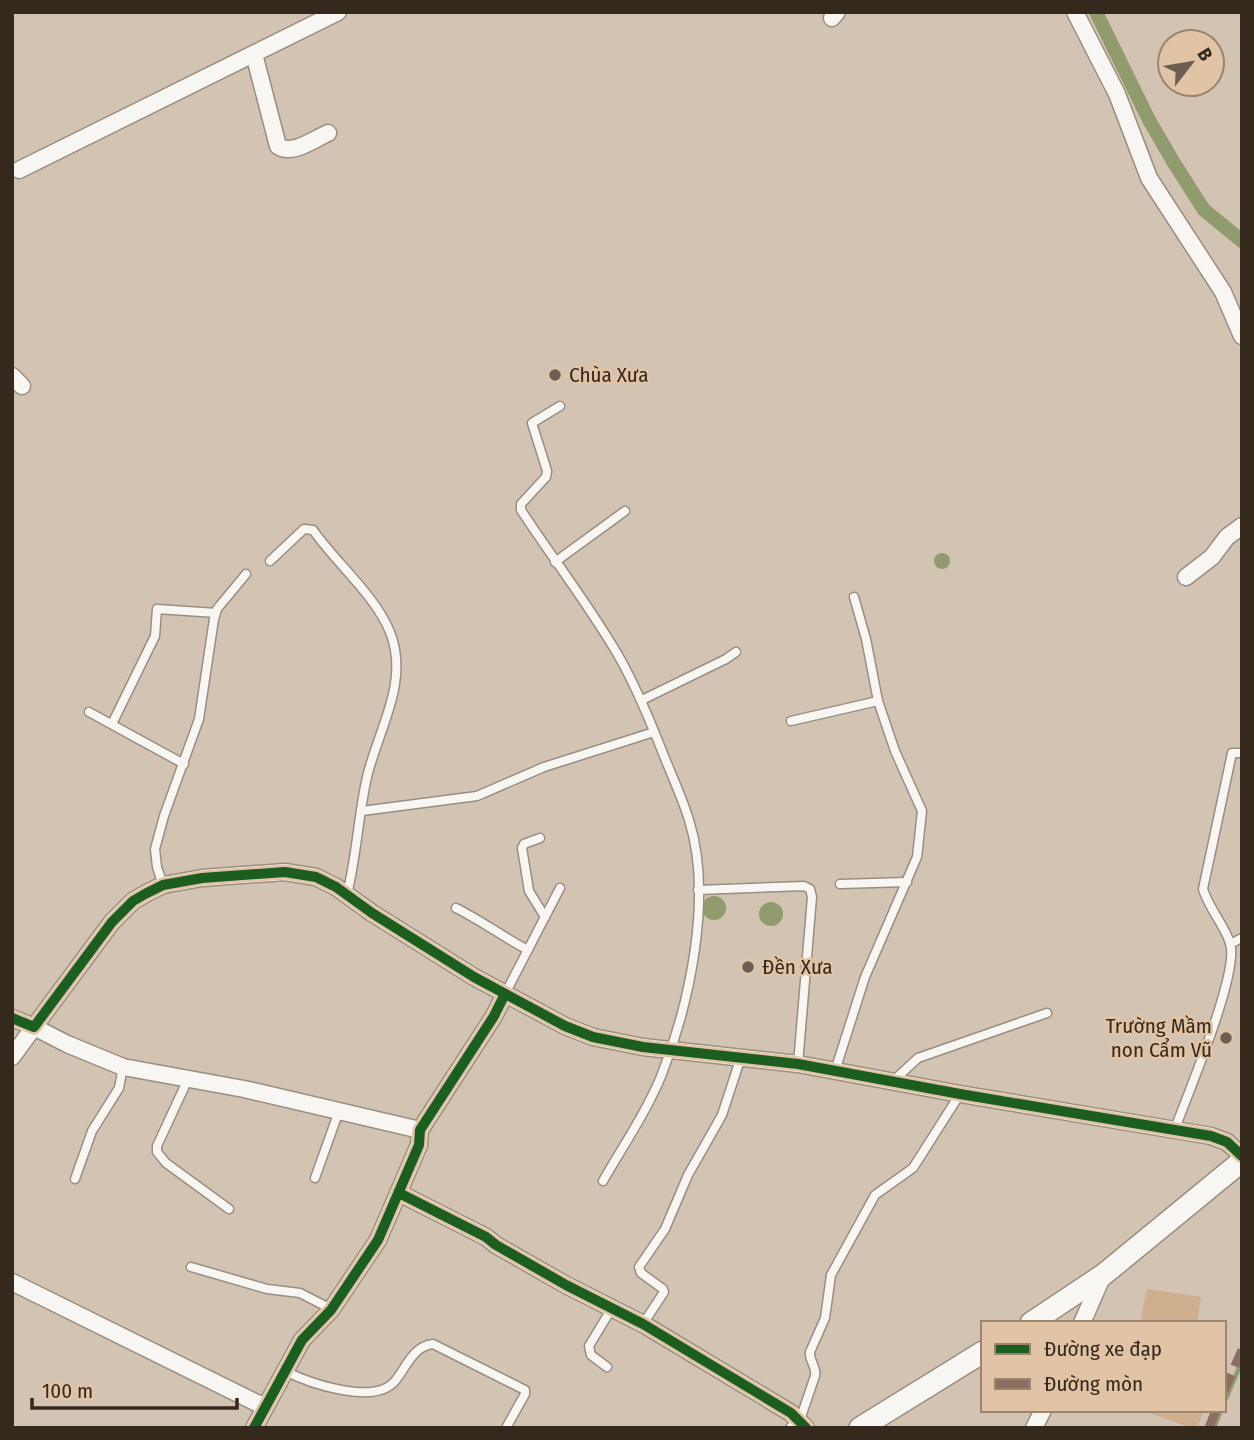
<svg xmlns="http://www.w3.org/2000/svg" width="1254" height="1440" viewBox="0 0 1254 1440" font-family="'Fira Sans Condensed',sans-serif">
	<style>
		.green { fill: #cfaf8e }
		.water { fill: #909c6d }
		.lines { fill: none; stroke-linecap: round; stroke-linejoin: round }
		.stream { stroke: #909c6d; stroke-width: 4.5 }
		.canal { stroke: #909c6d; stroke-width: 14 }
		.lane-casing { stroke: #9a8e80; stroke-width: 11 }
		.street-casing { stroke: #9a8e80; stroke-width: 19 }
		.secondary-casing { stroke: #9a8e80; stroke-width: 24 }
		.lane { stroke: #f8f6f3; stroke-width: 8 }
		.street { stroke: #f8f6f3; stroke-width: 16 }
		.secondary { stroke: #f8f6f3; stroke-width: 21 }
		.quiet { stroke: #8d6e63; stroke-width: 9; stroke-dasharray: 18 9; stroke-linecap: butt }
		.cycleway-casing { stroke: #e1c3a5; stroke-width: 15 }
		.cycleway { stroke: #1b5e20; stroke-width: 10 }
		.poi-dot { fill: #6c5f51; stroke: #e1c3a5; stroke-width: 2.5 }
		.labels { text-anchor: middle; stroke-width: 5; stroke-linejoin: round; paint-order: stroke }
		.poi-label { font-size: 21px; fill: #35291d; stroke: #e1c3a5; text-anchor: start }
	</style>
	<rect width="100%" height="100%" fill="#d3c3b2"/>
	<!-- green -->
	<g class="green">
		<path d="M1147 1289 1201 1297 1197 1323H1140Z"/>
		<path d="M1142 1410H1204L1197 1428H1191Z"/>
	</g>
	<!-- water -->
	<g class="water">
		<circle cx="942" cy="561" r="8"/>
		<circle cx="714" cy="908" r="12"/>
		<circle cx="771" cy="914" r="12"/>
	</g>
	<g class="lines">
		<!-- stream -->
		<g class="stream">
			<path d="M1224 1403 1242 1361"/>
			<path d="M1214 1428 1221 1410"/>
		</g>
		<!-- canal -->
		<path class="canal" d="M1096 12 1149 120 1174 163 1204 210 1242 241"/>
		<defs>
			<g id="lane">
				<path d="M560 406 532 423 547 471 546 477 521 504V510C553 559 589 605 618 655 636 686 649 718 662 751 671 774 682 797 689 820 713 896 690 1002 662 1074 647 1111 623 1146 603 1181"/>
				<path d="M270 561 304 529 313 530C336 563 375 595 390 632 410 682 378 730 367 777 358 816 357 855 347 894"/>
				<path d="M555 562 625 511"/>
				<path d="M642 700 726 659 736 652"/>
				<path d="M89 712 184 764"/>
				<path d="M791 721 878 701"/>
				<path d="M112 724 155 636 157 609 216 613"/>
				<path d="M362 811 477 796 544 767 654 732"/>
				<path d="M540 838 524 844 522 848 529 891 545 917"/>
				<path d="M840 884 907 882"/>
				<path d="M163 885 157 867 155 849 164 816 199 719 214 619 217 609 246 574"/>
				<path d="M698 890 804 886 810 889 812 897 798 1064"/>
				<path d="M456 908C482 921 503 937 528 950"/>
				<path d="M1230 944 1242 938"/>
				<path d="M505 994 560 888"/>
				<path d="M835 1071 865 977 917 857 922 811 895 751 878 701 866 639 854 597"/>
				<path d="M188 1079 157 1146V1152L166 1163 229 1209"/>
				<path d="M893 1081 918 1058 1047 1013"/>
				<path d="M1175 1129C1187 1095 1240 972 1230 943 1224 924 1209 909 1203 889L1232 753H1242"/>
				<path d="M315 1178 339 1111"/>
				<path d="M75 1179 92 1131 119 1088 123 1067"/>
				<path d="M191 1267 267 1289 300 1293 331 1309"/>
				<path d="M643 1324 664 1292 663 1289 641 1273 639 1267 665 1229 688 1175 722 1115 741 1057"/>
				<path d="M607 1367 591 1355 589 1346 612 1308"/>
				<path d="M285 1371C309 1383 374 1406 395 1381 406 1368 413 1346 433 1344L525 1390V1394L506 1428"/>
				<path d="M790 1428 802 1414 815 1376C817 1367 809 1361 810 1352L825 1318 831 1275 875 1195 913 1168 960 1094"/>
			</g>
			<g id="street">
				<path d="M1075 12 1117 94 1149 178 1223 292 1242 336"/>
				<path d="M832 18 837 12"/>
				<path d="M254 54 278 146C292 156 314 139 328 133"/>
				<path d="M19 170 338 12"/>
				<path d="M12 376 22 386"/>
				<path d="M1186 577 1212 557 1227 537 1242 526"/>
				<path d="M12 1018 34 1027 112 922 133 901 145 894 163 885 202 878 285 872 316 877 336 887 372 913 474 977 565 1026 593 1037 643 1047 798 1064 960 1094 1211 1136 1227 1142 1242 1156"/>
				<path d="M12 1057 34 1027 67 1044 123 1067 244 1089 420 1130"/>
				<path d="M399 1193 486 1237 496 1245 566 1285 643 1324 791 1413 806 1428"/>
				<path d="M12 1282 265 1407"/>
				<path d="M1082 1323 1103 1275"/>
				<path d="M254 1428 302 1340 331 1310 378 1240 419 1145 420 1130 494 1016 505 994"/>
				<path d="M1034 1428 1043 1410"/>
			</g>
			<g id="secondary">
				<path d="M1031 1323 1103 1275 1242 1161"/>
				<path d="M860 1428 983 1352"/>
			</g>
		</defs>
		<!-- lane casing -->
		<use href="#lane" class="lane-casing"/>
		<!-- street casing -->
		<use href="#street" class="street-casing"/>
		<!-- secondary casing -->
		<use href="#secondary" class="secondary-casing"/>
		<!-- lane -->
		<use href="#lane" class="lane"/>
		<!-- street -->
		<use href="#street" class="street"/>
		<!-- secondary -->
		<use href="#secondary" class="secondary"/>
		<!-- quiet -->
		<g class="quiet">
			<path d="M1224 1391 1242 1350"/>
			<path d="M1209 1428 1216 1410"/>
		</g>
		<defs>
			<g id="cycleway">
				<path d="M12 1018 34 1027 112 922 133 901 145 894 163 885 202 878 285 872 316 877 336 887 372 913 474 977 565 1026 593 1037 643 1047 798 1064 960 1094 1211 1136 1227 1142 1242 1156"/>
				<path d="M399 1193 486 1237 496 1245 566 1285 643 1324 791 1413 806 1428"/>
				<path d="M254 1428 302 1340 331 1310 378 1240 419 1145 420 1130 494 1016 505 994"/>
			</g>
		</defs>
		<!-- cycleway casing -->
		<use href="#cycleway" class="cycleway-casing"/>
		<!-- cycleway -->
		<use href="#cycleway" class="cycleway"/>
	</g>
	<!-- markers -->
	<g class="poi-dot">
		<circle cx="555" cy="375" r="7"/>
		<circle cx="748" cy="967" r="7"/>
		<circle cx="1226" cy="1038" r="7"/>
	</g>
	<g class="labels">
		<!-- poi labels -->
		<g class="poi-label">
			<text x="569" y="382">Chùa Xưa</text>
			<text x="762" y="974">Đền Xưa</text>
			<text x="1212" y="1033" text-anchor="end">Trường Mầm<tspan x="1212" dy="24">non Cẩm Vũ</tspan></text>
		</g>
	</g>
	<!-- border -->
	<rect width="1254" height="1440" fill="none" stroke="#35291d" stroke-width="28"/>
	<!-- legend -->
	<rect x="981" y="1321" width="245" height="91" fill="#e1c3a5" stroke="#9c856f" stroke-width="2"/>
	<rect x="995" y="1344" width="35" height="10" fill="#1b5e20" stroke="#9c856f" stroke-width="2"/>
	<text x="1044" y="1356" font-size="21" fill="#35291d">Đường xe đạp</text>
	<rect x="995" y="1379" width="35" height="10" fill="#8d6e63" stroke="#9c856f" stroke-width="2"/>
	<text x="1044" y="1391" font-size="21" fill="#35291d">Đường mòn</text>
	<!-- north arrow -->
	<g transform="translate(1191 63) rotate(59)"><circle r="33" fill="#e1c3a5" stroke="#9c856f" stroke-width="2"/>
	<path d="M0-5L12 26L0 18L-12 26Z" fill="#6c5f51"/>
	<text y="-10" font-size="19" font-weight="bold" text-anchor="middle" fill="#35291d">B</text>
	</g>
	<!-- scale -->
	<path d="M32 1398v10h205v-10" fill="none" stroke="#35291d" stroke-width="3.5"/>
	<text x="42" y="1398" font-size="21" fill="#35291d" stroke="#e1c3a5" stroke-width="5" paint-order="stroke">100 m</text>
</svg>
